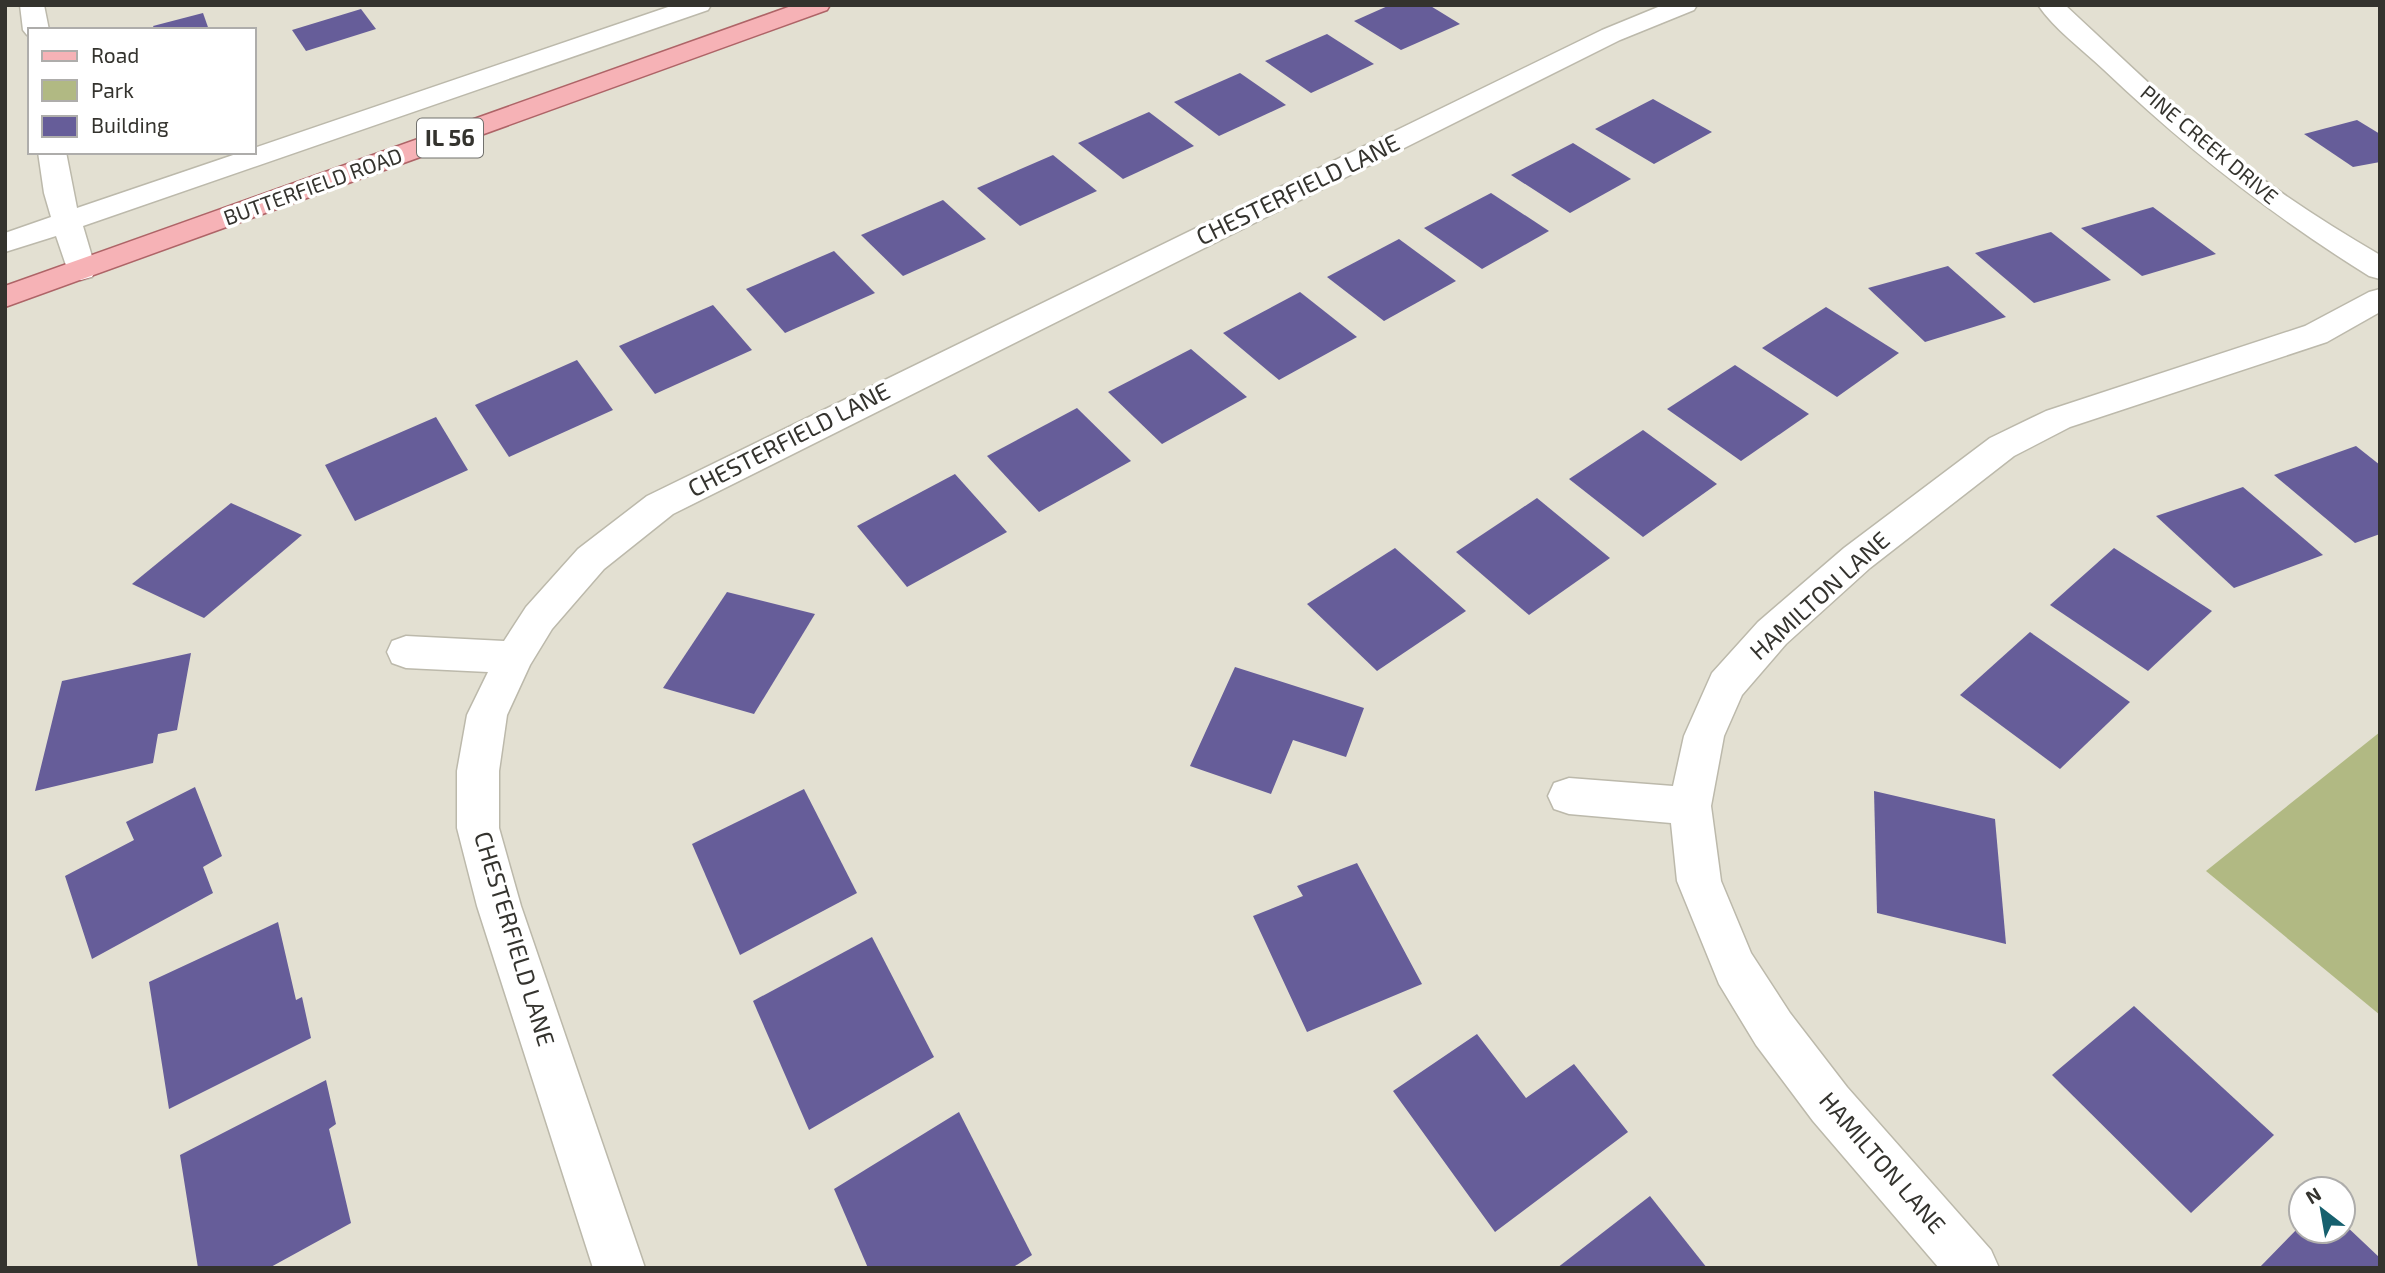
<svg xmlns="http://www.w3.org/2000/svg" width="2385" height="1273" viewBox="0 0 2385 1273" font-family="'Exo 2',sans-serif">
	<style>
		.green { fill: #b1b983 }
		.building { fill: #665d99 }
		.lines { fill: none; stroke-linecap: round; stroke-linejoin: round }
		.minor-casing { stroke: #bcb9ab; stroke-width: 3 }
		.major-casing { stroke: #ae6467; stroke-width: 3 }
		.minor { fill: #fff; fill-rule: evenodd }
		.major { fill: #f6b2b6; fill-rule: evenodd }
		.labels { text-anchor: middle; stroke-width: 7; stroke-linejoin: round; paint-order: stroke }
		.far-street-label { font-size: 21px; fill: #34332e; stroke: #fff }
		.shield { fill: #fff; stroke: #71706d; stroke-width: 2 }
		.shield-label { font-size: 23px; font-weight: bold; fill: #34332e }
		.street-label { font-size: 24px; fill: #34332e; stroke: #fff }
	</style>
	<rect width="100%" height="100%" fill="#e3e0d2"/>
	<!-- green -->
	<path class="green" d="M2380 732V1015L2206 871Z"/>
	<!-- building -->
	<g class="building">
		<path d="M1390 5H1429L1460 24 1401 50 1354 21Z"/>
		<path d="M361 9 376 29 306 51 292 30Z"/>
		<path d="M203 13 209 30H155L153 26Z"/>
		<path d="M1327 34 1374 64 1311 93 1265 61Z"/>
		<path d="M1240 73 1286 105 1219 136 1174 102Z"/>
		<path d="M1653 99 1712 132 1654 164 1595 129Z"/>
		<path d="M1149 112 1194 146 1123 179 1078 143Z"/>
		<path d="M2357 120 2380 134V162L2353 167 2304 134Z"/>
		<path d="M1573 143 1631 179 1570 213 1511 175Z"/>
		<path d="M1053 155 1097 191 1020 226 977 188Z"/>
		<path d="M1491 193 1549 231 1482 269 1424 228Z"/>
		<path d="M943 200 986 239 903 276 861 235Z"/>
		<path d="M2153 207 2216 254 2142 276 2081 228Z"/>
		<path d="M2051 232 2111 280 2034 303 1975 253Z"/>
		<path d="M1399 239 1456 281 1384 321 1327 277Z"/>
		<path d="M834 251 875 293 785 333 746 289Z"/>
		<path d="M1948 266 2006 317 1925 342 1868 288Z"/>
		<path d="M1300 292 1357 337 1279 380 1223 333Z"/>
		<path d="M713 305 752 350 655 394 619 346Z"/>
		<path d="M1826 307 1899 353 1837 397 1762 348Z"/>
		<path d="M1191 349 1247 397 1162 444 1108 392Z"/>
		<path d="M577 360 613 410 509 457 475 405Z"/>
		<path d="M1735 365 1809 414 1741 461 1667 409Z"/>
		<path d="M1077 408 1131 461 1039 512 987 456Z"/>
		<path d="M436 417 468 470 355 521 325 465Z"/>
		<path d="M1643 430 1717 484 1643 537 1569 479Z"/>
		<path d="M2356 446 2380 465V534L2355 543 2274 475Z"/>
		<path d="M955 474 1007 532 907 587 857 526Z"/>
		<path d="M2243 487 2323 555 2234 588 2156 516Z"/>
		<path d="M1537 498 1610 558 1529 615 1456 552Z"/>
		<path d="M231 503 302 535 204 618 132 584Z"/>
		<path d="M1395 548 1466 611 1377 671 1307 604Z"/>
		<path d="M2114 548 2212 611 2148 671 2050 605Z"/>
		<path d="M727 592 815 614 754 714 663 688Z"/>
		<path d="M2030 632 2130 702 2060 769 1960 695Z"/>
		<path d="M191 653 177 730 158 734 153 763 35 791 62 681Z"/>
		<path d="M1235 667 1364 708 1346 757 1293 740 1271 794 1190 766Z"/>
		<path d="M195 787 222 856 203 867 213 893 92 959 65 876 134 840 126 822Z"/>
		<path d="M804 789 857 893 740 955 692 844Z"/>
		<path d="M1874 791 1995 819 2006 944 1877 913Z"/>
		<path d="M1357 863 1422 984 1307 1032 1253 916 1303 896 1297 886Z"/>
		<path d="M278 922 296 1000 302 997 311 1038 169 1109 149 982Z"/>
		<path d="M872 937 934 1057 809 1130 753 1001Z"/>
		<path d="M2134 1006 2274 1135 2191 1213 2052 1075Z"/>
		<path d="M1477 1034 1526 1098 1574 1064 1628 1132 1495 1232 1393 1091Z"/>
		<path d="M326 1080 336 1124 329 1129 351 1223 269 1268H198L180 1155Z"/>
		<path d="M959 1112 1032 1255 1012 1268H868L834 1189Z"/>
		<path d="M1650 1196 1707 1268H1557Z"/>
		<path d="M2343 1223 2380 1258V1268H2259L2301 1225V1231H2343Z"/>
	</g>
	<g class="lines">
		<defs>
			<g id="minor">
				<path d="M20 5H44L49 30H30V36L27 35 23 30Z"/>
				<path d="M674 5H711L708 10 83 226 96 270 92 277 81 280 70 277 56 236 5 252V233L51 217 44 193 38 152H66L77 208 242 152H254V148Z"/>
				<path d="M1663 5H1697L1694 10 1620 40 673 514 604 569 552 629 530 665 507 715 499 771V828L521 906 645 1268H593L477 906 457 828V771L467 715 488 672 406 668 392 663 387 652 392 641 406 636 504 641 526 607 578 549 647 496 1602 30Z"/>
				<path d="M2038 5H2065C2123 59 2180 114 2241 163 2285 197 2332 227 2380 255V279L2369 276C2271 215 2187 149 2103 69 2082 49 2054 29 2038 5Z"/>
				<path d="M2380 289V312L2327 342 2070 427 2014 456 1870 568 1786 644 1742 695 1724 736 1711 806 1721 881 1751 953 1790 1013 1847 1087 1991 1250 1999 1268H1939L1813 1121 1756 1045 1719 984 1677 881 1671 823 1569 814 1554 809 1548 796 1554 783 1569 778 1673 786 1684 736 1712 673 1758 622 1844 548 1990 438 2046 411 2305 326 2369 292Z"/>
			</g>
			<path id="major" d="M794 5H830L827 10 5 307V286Z"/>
		</defs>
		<!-- minor casing -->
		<use href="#minor" class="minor-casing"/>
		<!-- major casing -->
		<use href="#major" class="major-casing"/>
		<!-- minor -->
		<use href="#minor" class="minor"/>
		<!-- major -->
		<use href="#major" class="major"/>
	</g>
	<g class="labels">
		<!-- far-street labels -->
		<g class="far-street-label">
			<text transform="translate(2209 145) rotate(40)" y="7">PINE CREEK DRIVE</text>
			<text transform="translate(313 187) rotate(-20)" y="7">BUTTERFIELD ROAD</text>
		</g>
		<!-- shield labels -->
		<rect class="shield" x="417" y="118.5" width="66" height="39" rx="5"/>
		<g class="shield-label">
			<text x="450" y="146">IL 56</text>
		</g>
		<!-- street labels -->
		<g class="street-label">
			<text transform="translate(1298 190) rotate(-26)" y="8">CHESTERFIELD LANE</text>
			<text transform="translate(789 440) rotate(-27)" y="8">CHESTERFIELD LANE</text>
			<text transform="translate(1820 596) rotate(-42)" y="8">HAMILTON LANE</text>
			<text transform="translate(514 939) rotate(73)" y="8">CHESTERFIELD LANE</text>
			<text transform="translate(1882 1163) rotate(49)" y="8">HAMILTON LANE</text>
		</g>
	</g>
	<!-- border -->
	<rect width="2385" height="1273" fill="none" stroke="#34332e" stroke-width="14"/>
	<!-- legend -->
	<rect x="28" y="28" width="228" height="126" fill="#ffffff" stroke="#aeadab" stroke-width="2"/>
	<rect x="42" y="51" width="35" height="10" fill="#f6b2b6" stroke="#aeadab" stroke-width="2"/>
	<text x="91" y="63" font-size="21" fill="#34332e">Road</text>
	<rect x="42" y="80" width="35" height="21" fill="#b1b983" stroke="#aeadab" stroke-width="2"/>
	<text x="91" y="98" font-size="21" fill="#34332e">Park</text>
	<rect x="42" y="116" width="35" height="21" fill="#665d99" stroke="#aeadab" stroke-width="2"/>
	<text x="91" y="133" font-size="21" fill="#34332e">Building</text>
	<!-- north arrow -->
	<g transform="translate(2322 1210) rotate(329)"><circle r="33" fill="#ffffff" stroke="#aeadab" stroke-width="2"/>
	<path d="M0-5L12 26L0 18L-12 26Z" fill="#16606e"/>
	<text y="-10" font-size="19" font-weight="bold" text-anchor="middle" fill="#34332e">N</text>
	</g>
</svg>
